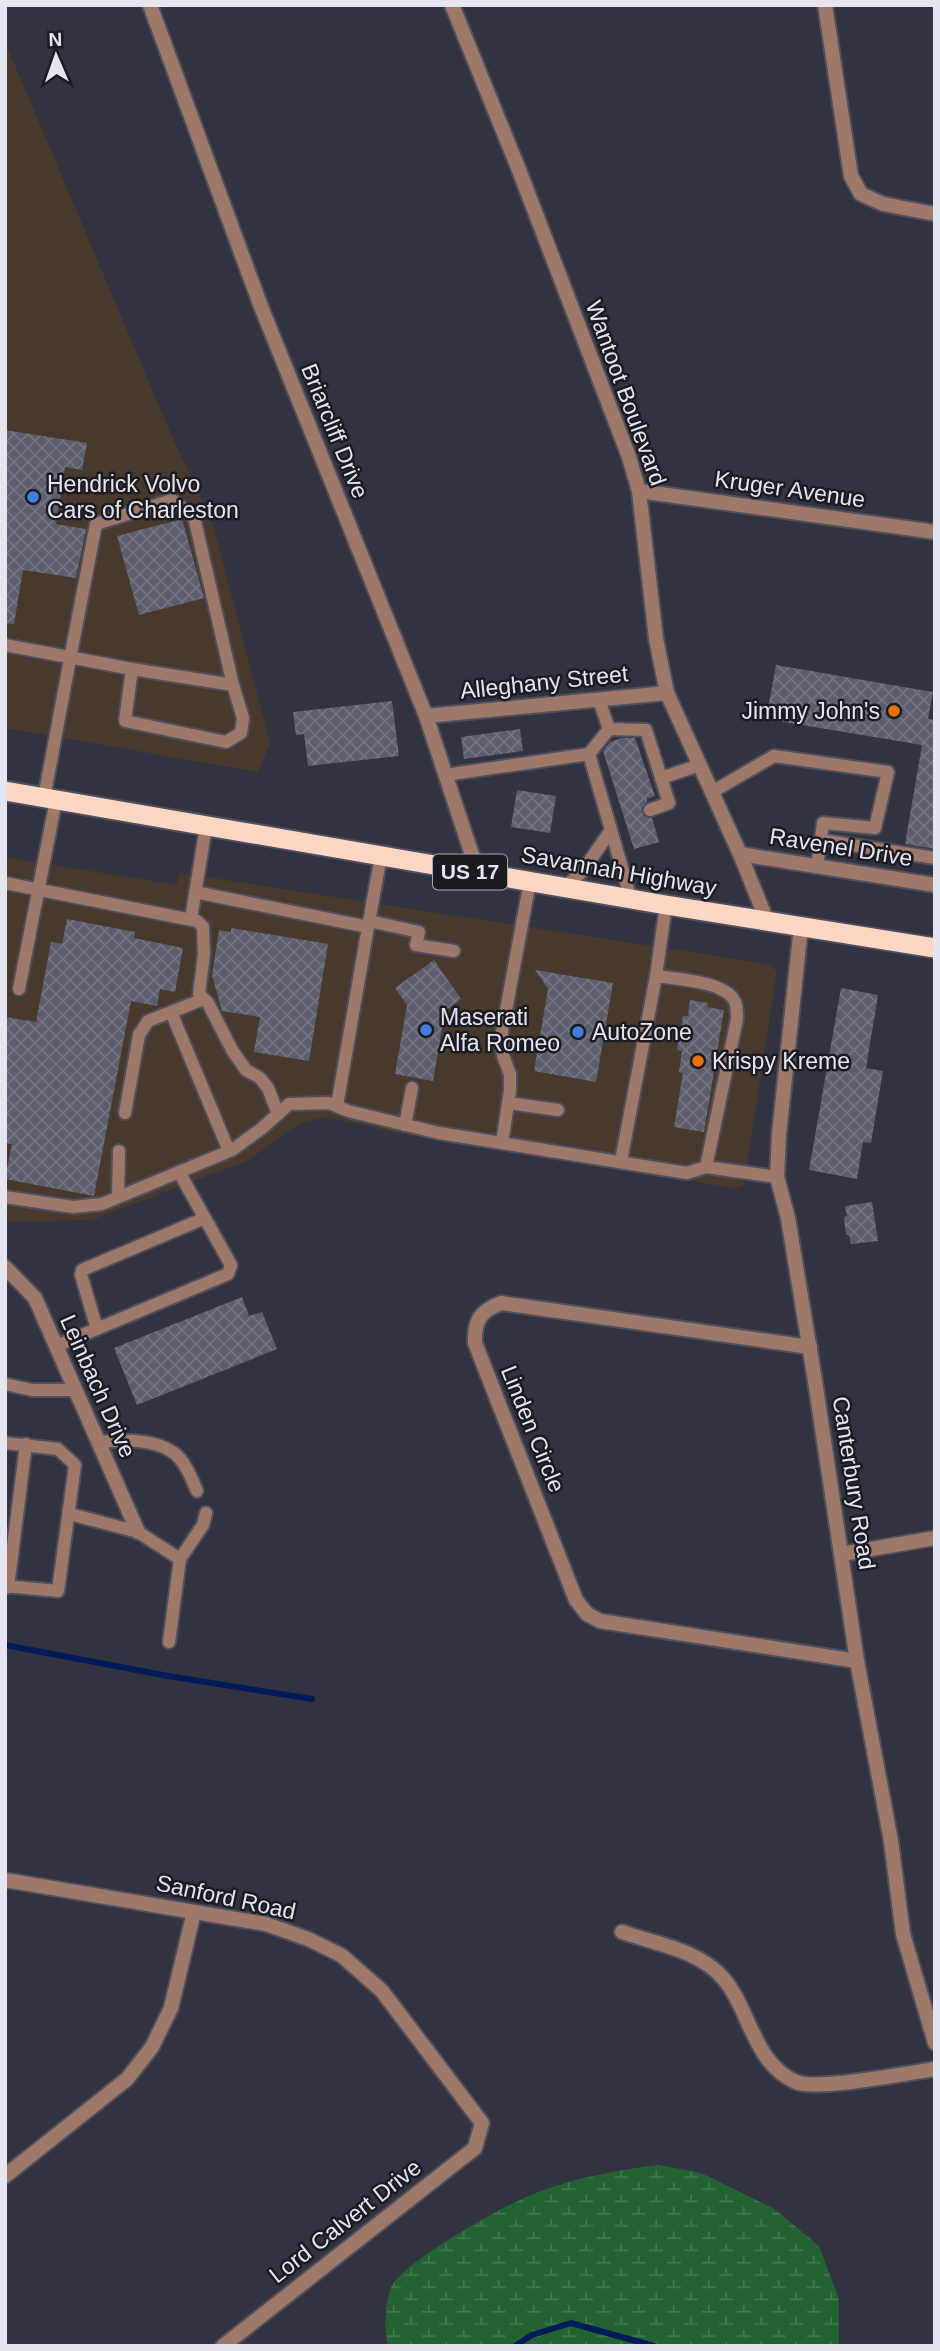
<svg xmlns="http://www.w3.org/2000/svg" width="940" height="2351" viewBox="0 0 940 2351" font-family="Arial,sans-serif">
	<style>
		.commercial { fill: #47392c }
		.wetland { fill: url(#wetland-marsh) }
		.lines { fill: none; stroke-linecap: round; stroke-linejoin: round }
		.stream { stroke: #001b58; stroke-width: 6 }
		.building { fill: url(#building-cross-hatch) }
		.service-casing { stroke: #4f4f5d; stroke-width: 16 }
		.minor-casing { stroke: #4f4f5d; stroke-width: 18 }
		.trunk-casing { stroke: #4f4f5d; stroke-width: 23 }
		.service { stroke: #9e7969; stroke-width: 12 }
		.minor { stroke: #9e7969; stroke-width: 14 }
		.trunk { stroke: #fed6c4; stroke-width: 19 }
		.shop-dot { fill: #3f7fe0; stroke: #1b1c22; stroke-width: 2.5 }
		.food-dot { fill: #e8710a; stroke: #1b1c22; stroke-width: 2.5 }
		.labels { text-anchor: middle; stroke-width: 5; stroke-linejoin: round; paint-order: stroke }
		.shield { fill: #1b1c22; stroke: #a8a9b2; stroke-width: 2 }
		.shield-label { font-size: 21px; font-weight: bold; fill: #e5e5ef }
		.street-label { font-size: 23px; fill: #e5e5ef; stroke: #1b1c22 }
		.poi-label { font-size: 23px; fill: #e5e5ef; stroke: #1b1c22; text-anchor: start }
	</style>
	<defs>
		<pattern id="wetland-marsh" width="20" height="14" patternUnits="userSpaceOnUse" patternTransform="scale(1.75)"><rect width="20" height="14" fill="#236231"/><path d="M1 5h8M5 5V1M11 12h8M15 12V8" fill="none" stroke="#43784f"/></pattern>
		<pattern id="building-cross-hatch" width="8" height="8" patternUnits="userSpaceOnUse" patternTransform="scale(1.75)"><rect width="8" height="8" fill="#5c5d6d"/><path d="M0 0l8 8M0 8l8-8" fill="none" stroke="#737482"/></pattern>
	</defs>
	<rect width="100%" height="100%" fill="#323341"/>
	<!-- commercial -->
	<g class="commercial">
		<path d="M5 42 173 439 211 517 270 743 258 772 5 728Z"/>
		<path d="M5 857 176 885 180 873 767 964 777 971 744 1185 734 1188 389 1131 325 1117 300 1123 247 1161 91 1220 13 1222 5 1220Z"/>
	</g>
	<!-- wetland -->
	<path class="wetland" d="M658 2165 701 2173 773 2208 819 2246 839 2299V2346H388C384 2328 384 2306 391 2288 401 2262 510 2202 538 2192 576 2178 617 2170 658 2165Z"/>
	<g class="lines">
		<!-- stream -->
		<g class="stream">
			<path d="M5 1645 168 1676 312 1699"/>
			<path d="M515 2346 532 2335 571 2323 654 2346"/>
		</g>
	</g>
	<!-- building -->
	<g class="building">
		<path d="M5 430 87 443 82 470 65 467 56 524 86 529 76 578 23 570 14 624 5 623Z"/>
		<path d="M182 519 204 598 139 615 117 536Z"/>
		<path d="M776 665 933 692 928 719 935 720V849L905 844 922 745 766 719Z"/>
		<path d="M392 701 399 756 308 766 304 734 296 735 293 712Z"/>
		<path d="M520 729 523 751 464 759 461 737Z"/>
		<path d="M622 738H635L655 796 647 799V802L641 809 644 816 652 818 659 842 634 849 603 751 610 742Z"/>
		<path d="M517 790 556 796 550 833 511 827Z"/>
		<path d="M67 919 135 932 134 938 183 948 175 992 160 989 157 1006 131 1001 94 1196 5 1179 12 1144 5 1143V1017L36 1022 51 942 62 944Z"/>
		<path d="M231 928 328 944 309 1061 254 1052 260 1017 222 1011 212 975 219 930 231 932Z"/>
		<path d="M434 960 461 999 445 1011 433 1081 395 1074 407 1005 395 988Z"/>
		<path d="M535 970 613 983 596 1082 534 1071 548 989Z"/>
		<path d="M841 988 878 995 866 1068 883 1071 871 1143 863 1142 857 1179 809 1170Z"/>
		<path d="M690 1000 708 1003 707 1007 724 1010 704 1132 674 1127 683 1073 679 1072 682 1051 677 1050 683 1016H688Z"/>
		<path d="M872 1202 878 1241 851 1244 849 1235H846L844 1217 847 1216 845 1206Z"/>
		<path d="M242 1297 249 1316 262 1312 277 1349 137 1405 114 1348Z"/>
	</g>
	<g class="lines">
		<defs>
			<g id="service">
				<path d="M5 645 132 669 125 721 226 742 241 733 243 718 233 685 194 517 172 500 96 524C78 615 61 707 44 798"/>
				<path d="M132 669 233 685"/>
				<path d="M599 700 609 729 646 730 669 803 650 810"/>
				<path d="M589 754 611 830"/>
				<path d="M445 775 589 754 609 729"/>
				<path d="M661 778 700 765"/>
				<path d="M712 792 774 756 888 772 875 828 823 823 817 867"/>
				<path d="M821 840 935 858"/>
				<path d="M5 883 197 921 203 927 204 954 199 994 208 1003 232 1050 246 1070 260 1078 268 1088 278 1114"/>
				<path d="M565 887 582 872 611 830 631 899"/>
				<path d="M195 892 368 927 337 1106"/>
				<path d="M191 919 206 826"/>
				<path d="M369 921 419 932 416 945 454 951"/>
				<path d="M368 927 381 856"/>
				<path d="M656 976C676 979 726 981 735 1002 737 1006 737 1014 737 1019L706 1167"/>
				<path d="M19 989 56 800"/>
				<path d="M171 1012 229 1151"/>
				<path d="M508 1103 558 1110"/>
				<path d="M125 1113 139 1035 148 1021 204 999"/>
				<path d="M405 1125 412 1088"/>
				<path d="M502 1143 510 1091V1074L503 1056 502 1032 530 881"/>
				<path d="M621 1161 656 976 666 905"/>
				<path d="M5 1197 73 1207 102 1204 232 1150 261 1129 289 1104 329 1103 348 1111 439 1133 687 1173 706 1167 777 1177"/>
				<path d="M118 1197 119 1151"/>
				<path d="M97 1329 81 1275 82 1270 205 1218"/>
				<path d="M56 1346 228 1274 231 1265 179 1172"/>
				<path d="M5 1384 32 1390H75"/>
				<path d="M98 1442C123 1440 153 1438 174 1453 185 1461 192 1479 197 1491"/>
				<path d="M5 1443 58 1449 75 1465 58 1591 5 1586"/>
				<path d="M70 1514 138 1532 180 1559 203 1525 206 1513"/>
				<path d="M8 1587 26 1444"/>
				<path d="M169 1642 180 1559"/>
			</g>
			<g id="minor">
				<path d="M150 5 260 304 426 716 478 873"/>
				<path d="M452 5 519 170 629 457 639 491 656 639 667 693 740 854 767 921"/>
				<path d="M825 5 851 176 861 194 883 204 935 214"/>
				<path d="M639 491 935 532"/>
				<path d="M426 716 667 693"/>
				<path d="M740 854 935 885"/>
				<path d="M801 926 779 1135 777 1177 788 1218 815 1381 857 1661 891 1841 903 1934 935 2043"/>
				<path d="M5 1267 35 1298 138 1532"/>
				<path d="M810 1347 501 1303C480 1311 474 1321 475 1343L576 1600 587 1614 600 1621 857 1661"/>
				<path d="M842 1554 935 1538"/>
				<path d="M5 1880 266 1924 308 1939 341 1955 382 1991 482 2123 475 2148 223 2346"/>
				<path d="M622 1932C656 1944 699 1950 723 1978 751 2011 753 2063 796 2082 816 2091 908 2073 935 2069"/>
				<path d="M5 2176 127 2079 152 2047 171 2008 194 1912"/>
			</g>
			<path id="trunk" d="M5 791 666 905 935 948"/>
		</defs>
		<!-- service casing -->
		<use href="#service" class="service-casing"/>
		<!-- minor casing -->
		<use href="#minor" class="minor-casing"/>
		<!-- trunk casing -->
		<use href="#trunk" class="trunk-casing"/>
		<!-- service -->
		<use href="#service" class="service"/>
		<!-- minor -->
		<use href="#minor" class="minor"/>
		<!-- trunk -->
		<use href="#trunk" class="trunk"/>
	</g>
	<!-- markers -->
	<g class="shop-dot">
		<circle cx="33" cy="497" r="7"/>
		<circle cx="426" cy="1030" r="7"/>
		<circle cx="578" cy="1032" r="7"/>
	</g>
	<g class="food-dot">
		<circle cx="894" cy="711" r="7"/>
		<circle cx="698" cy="1061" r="7"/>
	</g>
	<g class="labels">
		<!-- shield labels -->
		<rect class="shield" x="433" y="854.5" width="74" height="35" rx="5"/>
		<g class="shield-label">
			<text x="470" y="879">US 17</text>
		</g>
		<!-- street labels -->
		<g class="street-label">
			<text transform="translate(626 393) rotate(70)" y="8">Wantoot Boulevard</text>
			<text transform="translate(335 431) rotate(68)" y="8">Briarcliff Drive</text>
			<text transform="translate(790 489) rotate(8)" y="8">Kruger Avenue</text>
			<text transform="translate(544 682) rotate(-6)" y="8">Alleghany Street</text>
			<text transform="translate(841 847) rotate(9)" y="8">Ravenel Drive</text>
			<text transform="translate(619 871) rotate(10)" y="8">Savannah Highway</text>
			<text transform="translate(98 1386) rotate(66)" y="8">Leinbach Drive</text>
			<text transform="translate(533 1429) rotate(68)" y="8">Linden Circle</text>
			<text transform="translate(854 1483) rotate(81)" y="8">Canterbury Road</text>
			<text transform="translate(226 1897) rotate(12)" y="8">Sanford Road</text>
			<text transform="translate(345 2221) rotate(-38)" y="8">Lord Calvert Drive</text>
		</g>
		<!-- poi labels -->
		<g class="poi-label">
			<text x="47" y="492">Hendrick Volvo<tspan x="47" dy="26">Cars of Charleston</tspan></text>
			<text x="880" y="719" text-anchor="end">Jimmy John's</text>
			<text x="440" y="1025">Maserati<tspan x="440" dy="26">Alfa Romeo</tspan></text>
			<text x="592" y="1040">AutoZone</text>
			<text x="712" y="1069">Krispy Kreme</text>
		</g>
	</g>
	<!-- border -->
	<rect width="940" height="2351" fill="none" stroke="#e5e5ef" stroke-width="14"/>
	<!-- north arrow -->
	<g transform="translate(56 56) rotate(358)" stroke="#1b1c22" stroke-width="5" paint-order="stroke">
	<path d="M0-5L12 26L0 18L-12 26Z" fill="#e5e5ef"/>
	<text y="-10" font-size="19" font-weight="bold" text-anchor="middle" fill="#e5e5ef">N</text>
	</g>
</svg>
